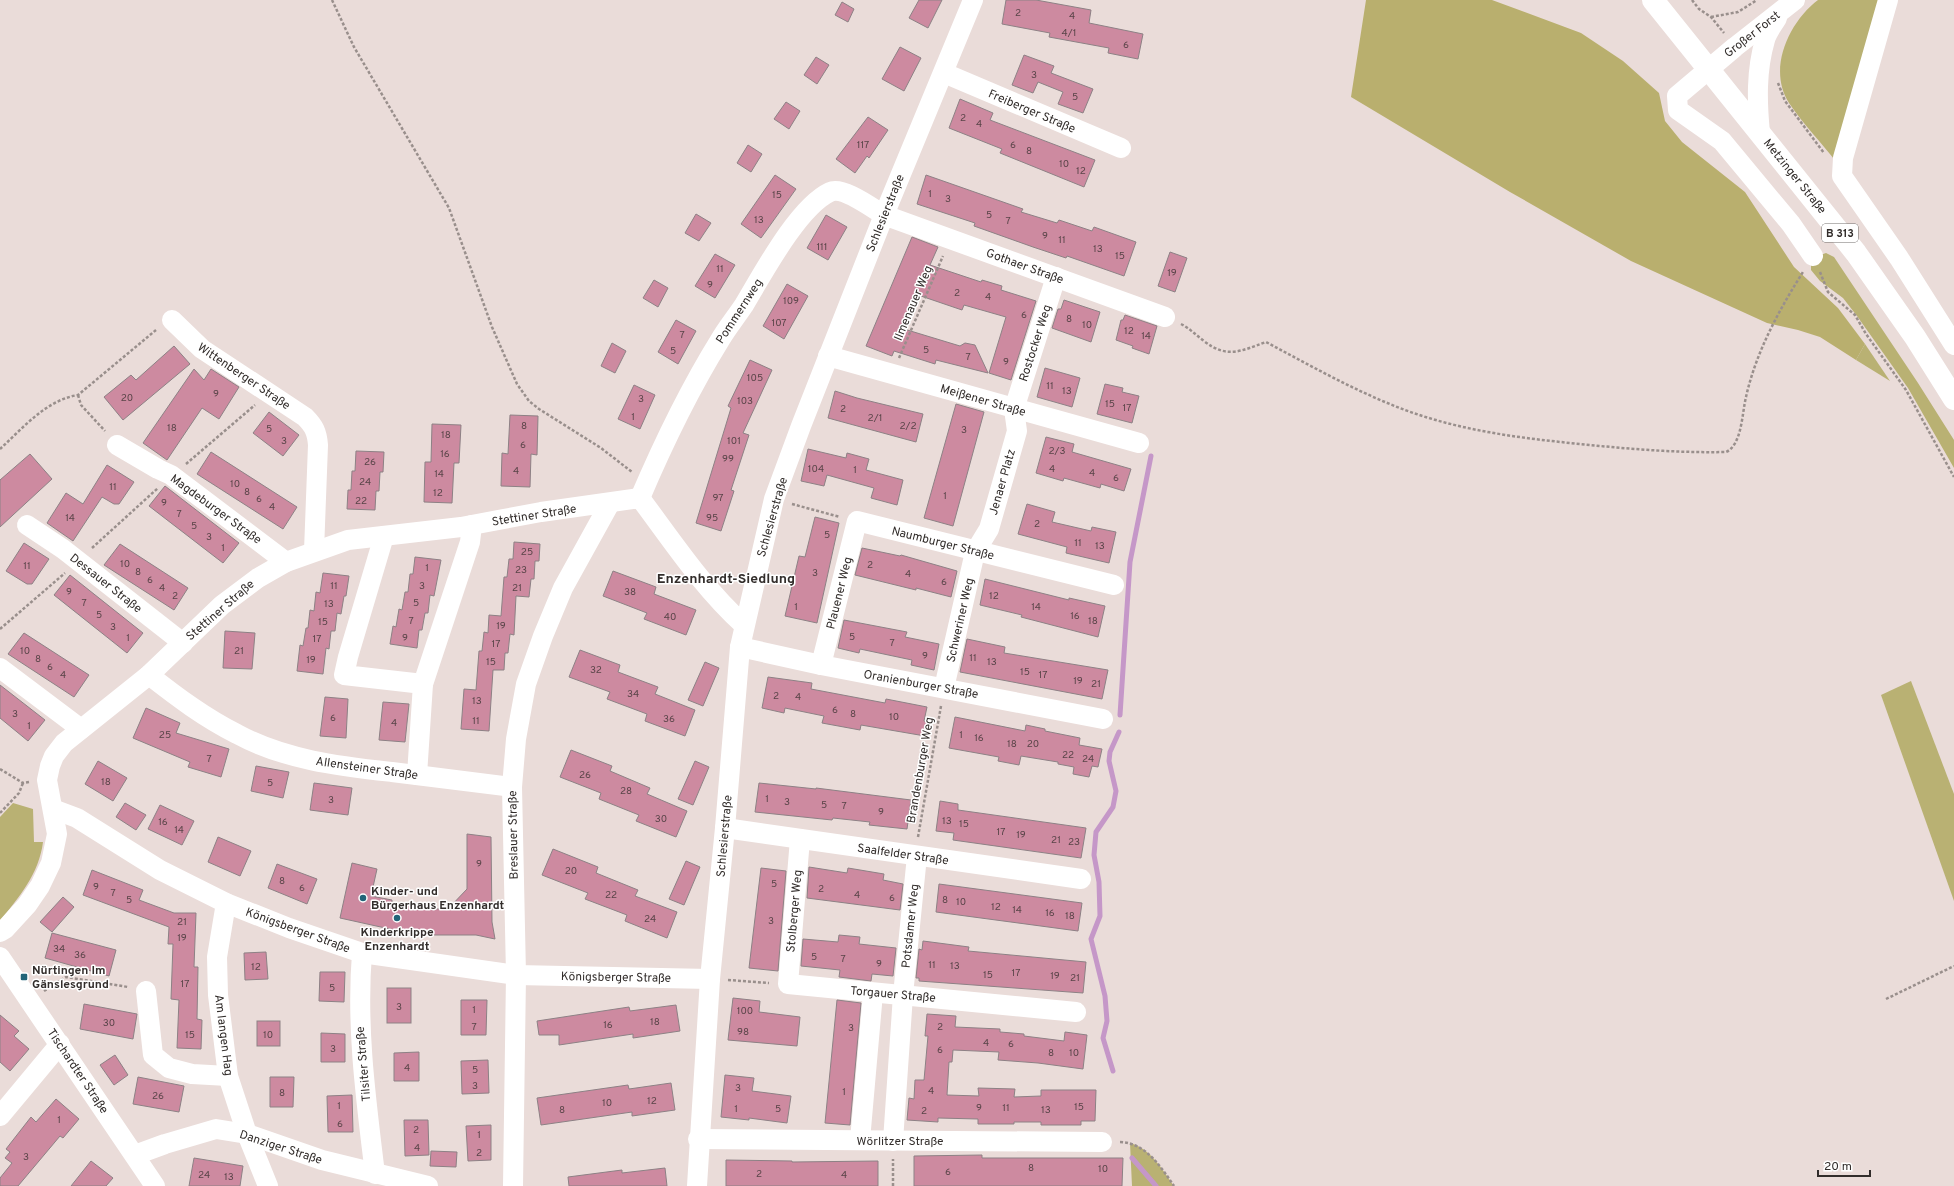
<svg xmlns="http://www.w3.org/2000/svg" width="1954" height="1186" viewBox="0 0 1954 1186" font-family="Overpass,sans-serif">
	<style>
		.green { fill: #b9b173 }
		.forest { fill: #b9af6e }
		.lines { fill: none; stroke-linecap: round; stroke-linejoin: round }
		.stream { stroke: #c597c8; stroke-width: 5 }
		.building { fill: #cd8aa0; stroke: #8d8185 }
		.path { stroke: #998f8c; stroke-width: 2.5; stroke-dasharray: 3 2; stroke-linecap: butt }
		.minor { stroke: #fff; stroke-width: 20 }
		.major { stroke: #fff; stroke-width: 22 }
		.poi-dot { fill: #226478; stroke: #fff; stroke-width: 1.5 }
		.labels { text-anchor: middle; stroke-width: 3; stroke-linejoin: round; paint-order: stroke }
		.number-label { font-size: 10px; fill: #594448 }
		.shield { fill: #fff; stroke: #706c6b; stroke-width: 1 }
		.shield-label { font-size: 11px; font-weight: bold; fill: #322d2b }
		.street-label { font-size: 12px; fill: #322d2b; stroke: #fff }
		.poi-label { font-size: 12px; font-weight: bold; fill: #322d2b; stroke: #fff; text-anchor: start }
		.quarter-label { font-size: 14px; font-weight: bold; fill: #322d2b; stroke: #fff }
	</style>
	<rect width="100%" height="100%" fill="#eadcd9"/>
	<!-- green -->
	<g class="green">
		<path d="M1818 0H1885L1837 163C1822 143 1803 124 1789 103 1767 69 1789 22 1818 0Z"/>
		<path d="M1826 253 1834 257 1918 383 1954 440V468L1908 388 1857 316 1843 298 1820 281 1811 270V264L1815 257Z"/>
		<path d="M1865 344 1890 381 1856 360Z"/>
		<path d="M1911 681 1954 794V901L1881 695Z"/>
		<path d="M13 803 33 809 34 842H43C39 874 19 897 0 921V817Z"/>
		<path d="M1130 1143C1151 1149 1162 1169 1174 1186H1132Z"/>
	</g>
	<!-- forest -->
	<path class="forest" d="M1366 0H1492L1581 33 1623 61 1659 93 1665 121 1682 142 1745 192 1794 267 1838 308 1865 344 1856 360 1820 337 1798 330 1767 323 1631 261 1510 192 1351 97Z"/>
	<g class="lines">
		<!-- stream -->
		<g class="stream">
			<path d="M1120 715 1130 562 1151 456"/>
			<path d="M1113 1071 1103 1038 1107 1021 1105 996 1091 939 1100 916 1099 882 1094 855 1096 832 1113 807 1116 791 1109 761 1110 752 1119 732"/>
			<path d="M1132 1158 1156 1186"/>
		</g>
	</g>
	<!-- building -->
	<g class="building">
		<path d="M919 0H942L928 28 909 18Z"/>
		<path d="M1006 0H1036L1091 10 1089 23 1143 34 1138 59 1108 53 1109 48 1049 37 1050 33 1002 24Z"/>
		<path d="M842 2 854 9 848 22 835 15Z"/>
		<path d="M900 47 921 58 904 91 882 79Z"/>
		<path d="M1024 55 1054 66 1051 73 1093 89 1083 113 1058 104 1063 92 1038 82 1033 93 1012 85Z"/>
		<path d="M816 57 829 65 817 84 804 75Z"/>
		<path d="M960 99 993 113 990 120 1095 160 1084 187 1000 153 1002 149 949 128Z"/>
		<path d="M786 102 800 111 789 129 774 119Z"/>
		<path d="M868 117 888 130 869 158 867 156 855 173 836 159Z"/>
		<path d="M748 145 762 154 751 172 737 163Z"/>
		<path d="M775 175 796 189 761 238 741 224Z"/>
		<path d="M926 175 1023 209 1021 212 1057 223 1059 220 1092 231 1094 227 1136 242 1124 276 1067 256 1066 258 1033 247 974 226 975 223 917 204Z"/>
		<path d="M696 214 711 223 699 241 685 233Z"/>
		<path d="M826 215 847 227 828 260 807 248Z"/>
		<path d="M912 237 938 247 930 265 981 282 982 280 1002 286 1001 290 1036 301 1011 380 989 373 1006 317 964 305 962 310 918 295 904 329 960 346 965 343 975 345 988 373 936 360 935 364 894 351 892 356 866 346Z"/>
		<path d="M1170 252 1187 258 1175 292 1158 286Z"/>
		<path d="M715 254 735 265 715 298 695 286Z"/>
		<path d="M654 280 668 288 658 307 643 298Z"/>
		<path d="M787 284 808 296 784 339 763 326Z"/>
		<path d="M1064 300 1100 312 1091 342 1052 328 1058 309H1061Z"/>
		<path d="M1125 315 1157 326 1149 354 1132 348 1133 346 1116 340 1121 320H1123Z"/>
		<path d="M676 320 696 331 678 364 658 352Z"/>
		<path d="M612 343 626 351 615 373 601 366Z"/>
		<path d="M174 346 190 364 123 420 104 397 131 375 136 380Z"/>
		<path d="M750 360 772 370 743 433 749 435 731 490 734 491 721 531 696 523 731 408 728 406Z"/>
		<path d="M1045 368 1080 378 1072 407 1037 397Z"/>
		<path d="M194 369 204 380 211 369 239 387 219 419 202 408 167 460 143 443Z"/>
		<path d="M1105 384 1123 388 1122 392 1139 396 1132 423 1097 414Z"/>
		<path d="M634 385 655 395 640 429 618 419Z"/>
		<path d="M835 391 857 398 923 414 916 442 828 418Z"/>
		<path d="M956 404 984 412 953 526 924 518Z"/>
		<path d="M269 412 299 435 283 456 253 433Z"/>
		<path d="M510 415 538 416 537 455 531 454 530 487 501 486 502 453 508 454Z"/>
		<path d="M432 424 461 425 459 463H454L452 503 424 502 425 462H431Z"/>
		<path d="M1046 437 1074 444 1072 452 1131 469 1124 491 1101 484 1100 488 1064 478 1063 481 1036 473Z"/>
		<path d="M808 449 846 458 847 453 869 459 866 470 903 480 897 505 871 498 874 488 827 475 824 486 801 481Z"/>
		<path d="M356 451 384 452 383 472H380L379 491H376L375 510 347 509 348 490H351L352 471H355Z"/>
		<path d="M211 452 297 507 283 529 197 474Z"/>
		<path d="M30 454 52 479 0 527V480Z"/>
		<path d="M107 465 134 482 119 504H114L102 497 73 541 47 523 66 493 83 504Z"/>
		<path d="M165 486 239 543 223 563 149 506Z"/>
		<path d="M1027 504 1055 512 1052 522 1091 531 1092 527 1116 532 1109 563 1066 553 1067 547 1018 534Z"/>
		<path d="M815 517 839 523 817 623 785 616 799 556 805 557Z"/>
		<path d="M514 542 540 544 539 561H535L534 579H531L529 597 516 596 514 635 510 634 508 653H505L504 670H493L489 731 461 729 464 689 476 690 479 651H482L484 632 488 633 489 615 501 616 504 577H507L509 559H513Z"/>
		<path d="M24 543 49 559 32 584H27L6 571Z"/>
		<path d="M120 544 188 588 174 610 104 565Z"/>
		<path d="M862 548 900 556 901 555 957 571 951 597 916 588V590L855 575Z"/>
		<path d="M415 557 441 560 434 596 430 595 428 613H425L422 630H419L417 648 390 644 393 626 396 627 399 609 402 610 405 592H408L410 574H413Z"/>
		<path d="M613 571 656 587 654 594 696 610 686 635 644 619 647 613 603 596Z"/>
		<path d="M323 573 349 576 346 596H344L341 614 337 613 335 631H331L329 649 326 648 323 674 297 671 300 645 303 646 306 628H308L310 610 314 611 316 592 320 593Z"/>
		<path d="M70 575 143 633 127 653 54 595Z"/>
		<path d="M985 579 1069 600V598L1105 606 1098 637 1021 617 1022 615 980 605Z"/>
		<path d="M844 620 907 632 905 637 939 644 934 670 911 665 912 660 860 649 859 653 838 648Z"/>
		<path d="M225 631 255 633 252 669 223 668Z"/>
		<path d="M24 633 89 675 74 697 8 654Z"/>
		<path d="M967 639 1005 647 1004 653 1108 670 1102 699 960 672Z"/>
		<path d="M580 650 620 665 618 672 658 687 655 694 695 710 685 736 645 721 647 714 607 699 610 692 569 677Z"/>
		<path d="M705 662 719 668 703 706 688 700Z"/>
		<path d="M768 677 812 683 811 689 885 703 886 699 927 707 924 721 927 722 925 736 861 725 860 730 822 723 824 716 785 708 784 713 762 708Z"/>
		<path d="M0 685 45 720 28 741 0 718Z"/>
		<path d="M325 697 348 699 346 738 320 736Z"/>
		<path d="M383 702 409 704 405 742 379 740Z"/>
		<path d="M146 708 180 723 176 733 229 749 221 777 188 767 190 762 133 738Z"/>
		<path d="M955 717 1025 731 1026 725 1045 729V731L1080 738 1079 745 1102 749 1098 767 1092 766 1089 777 1073 774 1074 767 1058 764V762L1021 756 1019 765 998 761 999 757 949 748Z"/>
		<path d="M571 750 612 766 610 771 650 788 647 794 687 811 676 837 636 821 639 815 599 799 601 793 560 777Z"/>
		<path d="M98 761 127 778 113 801 85 784Z"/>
		<path d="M695 761 709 767 693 805 678 799Z"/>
		<path d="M256 766 289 772 283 798 251 791Z"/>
		<path d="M314 783 352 788 348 815 310 810Z"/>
		<path d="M759 783 816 789V788L911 800 907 829 869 825 870 822 833 818 832 820 755 812Z"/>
		<path d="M940 801 958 804V810L1086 828 1081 858 953 840 954 833 936 831Z"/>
		<path d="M125 803 146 815 136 830 116 817Z"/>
		<path d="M160 805 194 821 182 845 148 829Z"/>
		<path d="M467 834 491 837 492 922 495 939 476 935H417L340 918 352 863 377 869 371 896 392 900V905H410L411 909H448L467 889Z"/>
		<path d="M218 837 251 851 240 876 208 862Z"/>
		<path d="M553 849 598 867 596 873 638 890 635 896 677 912 667 938 625 921 627 915 585 899 588 893 542 875Z"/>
		<path d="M686 861 700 867 684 905 669 899Z"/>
		<path d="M277 864 317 879 307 904 268 888Z"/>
		<path d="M809 867 847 873 848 868 884 874 883 880 903 884 900 910 807 898Z"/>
		<path d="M761 868 786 871 778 971 749 968Z"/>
		<path d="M92 870 143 890 139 900 174 913H196L194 967H198L197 1019 202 1020 201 1049 177 1048 179 1000 171 999 173 944H168L169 927 83 895Z"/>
		<path d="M939 884 1082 903 1078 931 936 912Z"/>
		<path d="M63 897 74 907 52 932 40 922Z"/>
		<path d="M52 933 116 950 109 976 45 958Z"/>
		<path d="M839 935 860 937 859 944 896 948 893 976 872 974 871 981 839 977 840 970 801 966 803 939 838 942Z"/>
		<path d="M923 941 969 947 968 951 1086 962 1083 993 919 981V978H916L919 949 922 950Z"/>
		<path d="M266 952 268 979 245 980 244 953Z"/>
		<path d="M320 972H345L344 1002 319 1001Z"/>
		<rect x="387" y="988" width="24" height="35"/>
		<path d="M733 998 760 1001 759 1012 800 1017 797 1046 728 1040Z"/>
		<path d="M461 1000H487L486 1035H461Z"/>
		<path d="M837 1000 861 1003 850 1125 825 1123Z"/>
		<path d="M84 1004 137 1014 133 1039 80 1029Z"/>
		<path d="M676 1005 680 1031 633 1038V1034L559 1045V1035H539L537 1021 629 1007 630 1011Z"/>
		<path d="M927 1014 956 1016 955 1027 1000 1029V1032L1024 1034V1036L1064 1041 1065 1032 1087 1035 1083 1069 1038 1063 998 1060 999 1052 953 1050 952 1062H949L947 1095 979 1096 978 1088 1015 1089 1014 1097 1041 1096V1090H1096L1095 1121H1081V1125H1041V1122H1014V1124H978V1119L938 1118V1122L907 1120 909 1098 914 1099 915 1080H924L928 1036H925Z"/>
		<path d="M0 1015 19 1031 14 1036 29 1049 10 1071 0 1062Z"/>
		<rect x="257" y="1021" width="23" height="25"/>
		<path d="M321 1033 345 1034V1062H321Z"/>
		<path d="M419 1052V1081H394V1053Z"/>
		<path d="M115 1055 128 1075 114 1085 100 1065Z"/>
		<path d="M488 1060 489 1093 462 1094 461 1061Z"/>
		<path d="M725 1075 754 1078 752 1091 791 1096 787 1123 749 1118V1120L721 1117Z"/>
		<path d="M138 1077 184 1086 179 1112 133 1104Z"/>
		<path d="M270 1077H294L293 1107H270Z"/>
		<path d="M671 1083 675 1110 632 1116V1112L541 1125 537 1098 628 1085 629 1089Z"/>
		<path d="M352 1095 353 1132H328L327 1096Z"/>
		<path d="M56 1099 79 1119 63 1138 60 1136 18 1186H0V1178L12 1163 5 1158 10 1152 6 1149 31 1117 36 1122Z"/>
		<path d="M404 1120H428L429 1155 405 1156Z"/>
		<path d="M491 1125V1160L468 1161 466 1126Z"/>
		<path d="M431 1151 457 1152 456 1167 430 1166Z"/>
		<path d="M982 1155V1158H1123L1122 1186H914V1156Z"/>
		<path d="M194 1158 243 1166 240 1186H189Z"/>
		<path d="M726 1160 792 1161V1162L878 1161V1186H726Z"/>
		<path d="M91 1161 113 1178 106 1186H71Z"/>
		<path d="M665 1168 667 1186H569L568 1177 622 1170V1173Z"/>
	</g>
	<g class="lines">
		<!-- path -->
		<g class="path">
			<path d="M332 0 354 47 449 208 492 327 517 384 529 401 539 409 601 448 632 472"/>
			<path d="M1692 0 1699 9 1711 17 1724 33"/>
			<path d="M1711 17 1738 12 1757 0"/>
			<path d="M1778 83 1785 101 1824 153"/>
			<path d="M1820 272 1828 292 1855 315 1866 334 1906 390 1954 477"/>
			<path d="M1181 324C1189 328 1196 335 1204 341 1227 359 1241 351 1266 342 1311 366 1357 392 1405 410 1462 431 1520 438 1580 444 1629 449 1677 453 1726 452 1742 445 1742 413 1746 397 1756 352 1779 310 1803 272"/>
			<path d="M899 358 943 256"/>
			<path d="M78 395 81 405 105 431"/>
			<path d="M0 449C23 428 46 400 78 395L156 330"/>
			<path d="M186 464 255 405"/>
			<path d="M792 504 840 517"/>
			<path d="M92 548 158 488"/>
			<path d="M0 629 65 573"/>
			<path d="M0 769 23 783 29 782"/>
			<path d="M0 813 19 793 23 783"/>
			<path d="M918 837 941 706"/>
			<path d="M728 980 769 983"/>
			<path d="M44 991 66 977 128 987"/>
			<path d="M1886 999 1954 966"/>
			<path d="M1120 1142C1146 1143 1161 1167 1174 1186"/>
			<path d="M893 1186V1159"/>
		</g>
		<!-- minor -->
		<g class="minor">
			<path d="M1795 0 1735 47 1677 96 1678 110 1722 141 1791 224 1813 256"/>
			<path d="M1888 0 1843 158 1842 176 1899 258 1954 345"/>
			<path d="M944 73 1121 148"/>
			<path d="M1760 133C1757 102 1756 71 1765 40 1767 32 1773 25 1777 18"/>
			<path d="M172 320 202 349 305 417C314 426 317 432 318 445L314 551"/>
			<path d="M828 356 1139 443"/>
			<path d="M117 445 158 469 171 475 286 562"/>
			<path d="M640 498C663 444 689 390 720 340 727 328 736 317 744 305 762 275 798 207 830 192 843 186 872 208 884 215L1165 317"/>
			<path d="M27 525 63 549 183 643"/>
			<path d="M384 536 348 657 344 675 423 684 417 775"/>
			<path d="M740 647 821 665 1103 719"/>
			<path d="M821 665 857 521 1114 585"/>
			<path d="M0 668 81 729"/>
			<path d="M149 675C177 697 205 718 237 734 285 760 339 766 392 772 432 777 472 782 512 787"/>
			<path d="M423 684 470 542 472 525"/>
			<path d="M944 688 975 552 989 529 1017 431 1014 409 1056 277"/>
			<path d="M53 809 77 818 160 870 226 903 289 928 362 953 516 975 710 979"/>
			<path d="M725 828 1081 879"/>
			<path d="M800 839 788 984 1076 1012"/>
			<path d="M226 903 217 957 218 995 228 1076 247 1134 268 1186"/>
			<path d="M0 932 5 929 27 905 40 886 51 863 57 834 47 780 50 766 54 756 64 743 149 675 222 605 258 578 286 562 348 540 461 527 541 512 640 498C673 542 703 588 744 625"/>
			<path d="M362 953C356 1027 366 1100 375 1174"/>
			<path d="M0 957 155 1186"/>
			<path d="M146 991 153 1055 169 1068 192 1074 228 1076"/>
			<path d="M0 1116 60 1044"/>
			<path d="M698 1139 1102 1142"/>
			<path d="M860 1140 873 993"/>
			<path d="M893 1141 903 995 917 856"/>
			<path d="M135 1155 165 1144 216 1129 247 1134 322 1160 428 1186"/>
			<path d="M513 1186 516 975 512 787 516 739 526 684 543 636 563 588 610 503"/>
			<path d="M697 1186 710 979 725 828 740 647 774 499 801 426 884 215 973 0"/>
		</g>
		<!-- major -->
		<path class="major" d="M1653 0 1856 253 1915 337 1954 399"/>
	</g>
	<!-- markers -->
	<g class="poi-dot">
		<circle cx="363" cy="898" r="4"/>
		<circle cx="397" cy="918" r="4"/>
		<rect x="20" y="973" width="8" height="8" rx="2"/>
	</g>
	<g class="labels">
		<!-- number labels -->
		<g class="number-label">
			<text x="1018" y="16">2</text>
			<text x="1072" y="19">4</text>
			<text x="1069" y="36">4/1</text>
			<text x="1126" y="48">6</text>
			<text x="1034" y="78">3</text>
			<text x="1075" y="100">5</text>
			<text x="963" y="121">2</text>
			<text x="979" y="127">4</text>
			<text x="863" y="148">117</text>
			<text x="1013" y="148">6</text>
			<text x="1029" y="154">8</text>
			<text x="1064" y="167">10</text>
			<text x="1081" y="174">12</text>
			<text x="930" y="197">1</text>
			<text x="777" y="198">15</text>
			<text x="948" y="202">3</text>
			<text x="989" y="218">5</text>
			<text x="759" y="223">13</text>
			<text x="1008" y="224">7</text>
			<text x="1045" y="239">9</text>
			<text x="1062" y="243">11</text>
			<text x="822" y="250">111</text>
			<text x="1098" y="252">13</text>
			<text x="1120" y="259">15</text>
			<text x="720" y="272">11</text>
			<text x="1172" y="276">19</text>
			<text x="710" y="288">9</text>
			<text x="957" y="296">2</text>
			<text x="988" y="300">4</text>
			<text x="791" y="304">109</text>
			<text x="1024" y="318">6</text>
			<text x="1069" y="322">8</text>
			<text x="779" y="326">107</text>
			<text x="1087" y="328">10</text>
			<text x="1129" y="334">12</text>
			<text x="682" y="338">7</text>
			<text x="1146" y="339">14</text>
			<text x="926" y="353">5</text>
			<text x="673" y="354">5</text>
			<text x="968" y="360">7</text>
			<text x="1006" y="365">9</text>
			<text x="755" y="381">105</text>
			<text x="1050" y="389">11</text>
			<text x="1067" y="394">13</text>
			<text x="216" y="397">9</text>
			<text x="127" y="401">20</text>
			<text x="641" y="402">3</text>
			<text x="745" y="404">103</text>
			<text x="1110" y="407">15</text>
			<text x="1127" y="411">17</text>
			<text x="843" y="412">2</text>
			<text x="633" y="420">1</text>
			<text x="875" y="421">2/1</text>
			<text x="524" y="429">8</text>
			<text x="908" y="429">2/2</text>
			<text x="172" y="431">18</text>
			<text x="269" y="432">5</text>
			<text x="964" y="433">3</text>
			<text x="446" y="438">18</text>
			<text x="284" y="444">3</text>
			<text x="734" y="444">101</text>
			<text x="523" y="448">6</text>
			<text x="1057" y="454">2/3</text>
			<text x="445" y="457">16</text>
			<text x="728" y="462">99</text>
			<text x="370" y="465">26</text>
			<text x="816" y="472">104</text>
			<text x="1052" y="472">4</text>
			<text x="855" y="473">1</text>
			<text x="516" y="474">4</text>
			<text x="1092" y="476">4</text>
			<text x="439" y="477">14</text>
			<text x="1116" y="481">6</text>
			<text x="365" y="485">24</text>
			<text x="235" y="487">10</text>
			<text x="113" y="490">11</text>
			<text x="247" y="495">8</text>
			<text x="438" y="496">12</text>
			<text x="945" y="499">1</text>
			<text x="718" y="501">97</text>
			<text x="259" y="502">6</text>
			<text x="361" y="504">22</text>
			<text x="164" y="506">9</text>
			<text x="272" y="510">4</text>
			<text x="179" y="517">7</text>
			<text x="70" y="521">14</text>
			<text x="712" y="521">95</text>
			<text x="1037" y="527">2</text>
			<text x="194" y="529">5</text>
			<text x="827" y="538">5</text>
			<text x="209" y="540">3</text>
			<text x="1078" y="546">11</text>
			<text x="1100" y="549">13</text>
			<text x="223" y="551">1</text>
			<text x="527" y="555">25</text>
			<text x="125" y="567">10</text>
			<text x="870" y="568">2</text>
			<text x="27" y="569">11</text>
			<text x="427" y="571">1</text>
			<text x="521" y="573">23</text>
			<text x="138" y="575">8</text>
			<text x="815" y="576">3</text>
			<text x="908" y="577">4</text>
			<text x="150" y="583">6</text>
			<text x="944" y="585">6</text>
			<text x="334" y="589">11</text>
			<text x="422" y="589">3</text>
			<text x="162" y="591">4</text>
			<text x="517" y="591">21</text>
			<text x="69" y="595">9</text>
			<text x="630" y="595">38</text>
			<text x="175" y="599">2</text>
			<text x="994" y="599">12</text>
			<text x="84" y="606">7</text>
			<text x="416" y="606">5</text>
			<text x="329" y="607">13</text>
			<text x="796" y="610">1</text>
			<text x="1036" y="610">14</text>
			<text x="99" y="618">5</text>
			<text x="1075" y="619">16</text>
			<text x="670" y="620">40</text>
			<text x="411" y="624">7</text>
			<text x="1093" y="624">18</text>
			<text x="323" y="625">15</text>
			<text x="501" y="629">19</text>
			<text x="113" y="630">3</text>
			<text x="852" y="640">5</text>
			<text x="128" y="641">1</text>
			<text x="405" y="641">9</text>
			<text x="317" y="642">17</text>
			<text x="892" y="646">7</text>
			<text x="496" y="647">17</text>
			<text x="25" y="654">10</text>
			<text x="239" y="654">21</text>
			<text x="925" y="659">9</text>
			<text x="973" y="661">11</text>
			<text x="38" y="662">8</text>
			<text x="311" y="663">19</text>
			<text x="491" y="665">15</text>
			<text x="992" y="665">13</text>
			<text x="50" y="670">6</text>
			<text x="596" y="673">32</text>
			<text x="1025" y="675">15</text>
			<text x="63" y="678">4</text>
			<text x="1043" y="678">17</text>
			<text x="1078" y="684">19</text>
			<text x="1096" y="687">21</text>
			<text x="633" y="697">34</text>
			<text x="776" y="699">2</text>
			<text x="798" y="700">4</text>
			<text x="477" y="704">13</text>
			<text x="835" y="713">6</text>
			<text x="15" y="717">3</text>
			<text x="853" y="717">8</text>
			<text x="894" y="720">10</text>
			<text x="333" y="721">6</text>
			<text x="669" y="722">36</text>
			<text x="476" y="724">11</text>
			<text x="394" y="726">4</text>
			<text x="29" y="729">1</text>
			<text x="165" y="738">25</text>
			<text x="961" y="738">1</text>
			<text x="979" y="741">16</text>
			<text x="1012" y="747">18</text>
			<text x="1033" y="747">20</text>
			<text x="1068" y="758">22</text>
			<text x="209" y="762">7</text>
			<text x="1088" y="762">24</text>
			<text x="585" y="778">26</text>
			<text x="106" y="785">18</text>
			<text x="270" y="786">5</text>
			<text x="626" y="794">28</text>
			<text x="767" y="802">1</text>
			<text x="331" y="803">3</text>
			<text x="787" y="805">3</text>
			<text x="824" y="808">5</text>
			<text x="844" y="809">7</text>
			<text x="881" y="815">9</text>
			<text x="661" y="822">30</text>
			<text x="947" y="824">13</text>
			<text x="163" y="825">16</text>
			<text x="964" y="827">15</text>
			<text x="179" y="833">14</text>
			<text x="1001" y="835">17</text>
			<text x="1021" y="838">19</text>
			<text x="1056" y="843">21</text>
			<text x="1074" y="845">23</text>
			<text x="479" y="867">9</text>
			<text x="571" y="874">20</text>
			<text x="282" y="884">8</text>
			<text x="774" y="887">5</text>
			<text x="96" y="890">9</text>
			<text x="302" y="891">6</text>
			<text x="821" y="892">2</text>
			<text x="113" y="896">7</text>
			<text x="611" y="898">22</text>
			<text x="857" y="898">4</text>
			<text x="892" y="901">6</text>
			<text x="129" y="903">5</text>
			<text x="945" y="903">8</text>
			<text x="961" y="905">10</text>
			<text x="996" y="910">12</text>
			<text x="1017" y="913">14</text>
			<text x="1050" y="916">16</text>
			<text x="1070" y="919">18</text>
			<text x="650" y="922">24</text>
			<text x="771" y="924">3</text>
			<text x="182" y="925">21</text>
			<text x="182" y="941">19</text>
			<text x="59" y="952">34</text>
			<text x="80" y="958">36</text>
			<text x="814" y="960">5</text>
			<text x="843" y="962">7</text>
			<text x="879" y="967">9</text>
			<text x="932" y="968">11</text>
			<text x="955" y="969">13</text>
			<text x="256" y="970">12</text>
			<text x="1016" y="976">17</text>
			<text x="988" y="978">15</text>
			<text x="1055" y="979">19</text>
			<text x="1075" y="981">21</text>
			<text x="185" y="987">17</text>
			<text x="332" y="991">5</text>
			<text x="399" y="1010">3</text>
			<text x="474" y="1013">1</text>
			<text x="745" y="1014">100</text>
			<text x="655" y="1025">18</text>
			<text x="109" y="1026">30</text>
			<text x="608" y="1028">16</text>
			<text x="474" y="1030">7</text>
			<text x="940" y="1030">2</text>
			<text x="851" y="1031">3</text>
			<text x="743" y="1035">98</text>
			<text x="190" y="1038">15</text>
			<text x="268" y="1038">10</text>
			<text x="986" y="1046">4</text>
			<text x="1011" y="1047">6</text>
			<text x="333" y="1052">3</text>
			<text x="940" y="1053">6</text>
			<text x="1051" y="1056">8</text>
			<text x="1074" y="1056">10</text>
			<text x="407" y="1071">4</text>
			<text x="475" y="1073">5</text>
			<text x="475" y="1089">3</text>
			<text x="738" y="1091">3</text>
			<text x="931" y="1094">4</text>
			<text x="844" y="1095">1</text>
			<text x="282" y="1096">8</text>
			<text x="158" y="1099">26</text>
			<text x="652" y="1104">12</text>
			<text x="607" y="1106">10</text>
			<text x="339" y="1109">1</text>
			<text x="1079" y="1110">15</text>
			<text x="979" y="1111">9</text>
			<text x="1006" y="1111">11</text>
			<text x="736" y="1112">1</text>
			<text x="778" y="1112">5</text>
			<text x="562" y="1113">8</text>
			<text x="1046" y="1113">13</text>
			<text x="924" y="1114">2</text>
			<text x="59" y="1123">1</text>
			<text x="340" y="1127">6</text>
			<text x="416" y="1133">2</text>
			<text x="479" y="1138">1</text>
			<text x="417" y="1151">4</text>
			<text x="479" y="1156">2</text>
			<text x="26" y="1160">3</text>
			<text x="1031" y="1171">8</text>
			<text x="1103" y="1172">10</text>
			<text x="948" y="1175">6</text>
			<text x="759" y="1177">2</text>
			<text x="204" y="1178">24</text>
			<text x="844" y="1178">4</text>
			<text x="229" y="1180">13</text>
		</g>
		<!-- shield labels -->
		<rect class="shield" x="1822" y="224" width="36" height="18" rx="3"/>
		<g class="shield-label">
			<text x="1840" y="237">B 313</text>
		</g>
		<!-- street labels -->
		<g class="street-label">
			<text transform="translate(1752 34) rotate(-38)" y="4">Großer Forst</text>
			<text transform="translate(1032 111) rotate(23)" y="4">Freiberger Straße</text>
			<text transform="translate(1795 176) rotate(51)" y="4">Metzinger Straße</text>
			<text transform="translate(885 213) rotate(-68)" y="4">Schlesierstraße</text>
			<text transform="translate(1025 266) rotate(20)" y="4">Gothaer Straße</text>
			<text transform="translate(913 303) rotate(-67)" y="4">Ilmenauer Weg</text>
			<text transform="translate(739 311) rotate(-57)" y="4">Pommernweg</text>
			<text transform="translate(1035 343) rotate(-72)" y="4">Rostocker Weg</text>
			<text transform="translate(244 376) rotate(34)" y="4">Wittenberger Straße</text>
			<text transform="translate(983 400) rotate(16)" y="4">Meißener Straße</text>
			<text transform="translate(1002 482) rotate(-74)" y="4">Jenaer Platz</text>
			<text transform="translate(216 509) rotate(36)" y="4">Magdeburger Straße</text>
			<text transform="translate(534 515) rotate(-9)" y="4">Stettiner Straße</text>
			<text transform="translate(772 517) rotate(-74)" y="4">Schlesierstraße</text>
			<text transform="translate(943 543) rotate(14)" y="4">Naumburger Straße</text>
			<text transform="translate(106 583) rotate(38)" y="4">Dessauer Straße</text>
			<text transform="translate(839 593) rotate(-76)" y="4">Plauener Weg</text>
			<text transform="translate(220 610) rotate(-41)" y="4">Stettiner Straße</text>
			<text transform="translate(960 620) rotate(-77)" y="4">Schweriner Weg</text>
			<text transform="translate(921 684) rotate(10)" y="4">Oranienburger Straße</text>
			<text transform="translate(367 768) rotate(8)" y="4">Allensteiner Straße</text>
			<text transform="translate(920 770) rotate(-80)" y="4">Brandenburger Weg</text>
			<text transform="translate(513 835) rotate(-91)" y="4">Breslauer Straße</text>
			<text transform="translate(724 836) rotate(-85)" y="4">Schlesierstraße</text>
			<text transform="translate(903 854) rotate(8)" y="4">Saalfelder Straße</text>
			<text transform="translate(794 911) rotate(-85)" y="4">Stolberger Weg</text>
			<text transform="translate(910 926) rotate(-84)" y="4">Potsdamer Weg</text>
			<text transform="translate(298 930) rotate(20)" y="4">Königsberger Straße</text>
			<text transform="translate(616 977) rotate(1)" y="4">Königsberger Straße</text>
			<text transform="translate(893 994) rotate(5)" y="4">Torgauer Straße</text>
			<text transform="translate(224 1035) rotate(83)" y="4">Am langen Hag</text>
			<text transform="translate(363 1064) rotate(-95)" y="4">Tilsiter Straße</text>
			<text transform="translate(78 1071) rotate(56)" y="4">Tischardter Straße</text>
			<text x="900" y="1145">Wörlitzer Straße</text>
			<text transform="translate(281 1147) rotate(18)" y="4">Danziger Straße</text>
		</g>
		<!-- poi labels -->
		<g class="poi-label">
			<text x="371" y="895">Kinder- und<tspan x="371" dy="14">Bürgerhaus Enzenhardt</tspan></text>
			<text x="397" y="936" text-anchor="middle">Kinderkrippe<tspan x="397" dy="14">Enzenhardt</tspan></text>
			<text x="32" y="974">Nürtingen Im<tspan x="32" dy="14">Gänslesgrund</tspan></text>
		</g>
		<!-- quarter labels -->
		<g class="quarter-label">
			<text x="726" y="583">Enzenhardt-Siedlung</text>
		</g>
	</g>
	<!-- scale -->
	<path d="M1818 1170v6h52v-6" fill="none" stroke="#322d2b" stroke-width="2"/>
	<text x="1824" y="1170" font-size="12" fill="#322d2b" stroke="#ffffff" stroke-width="3" paint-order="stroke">20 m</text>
</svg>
